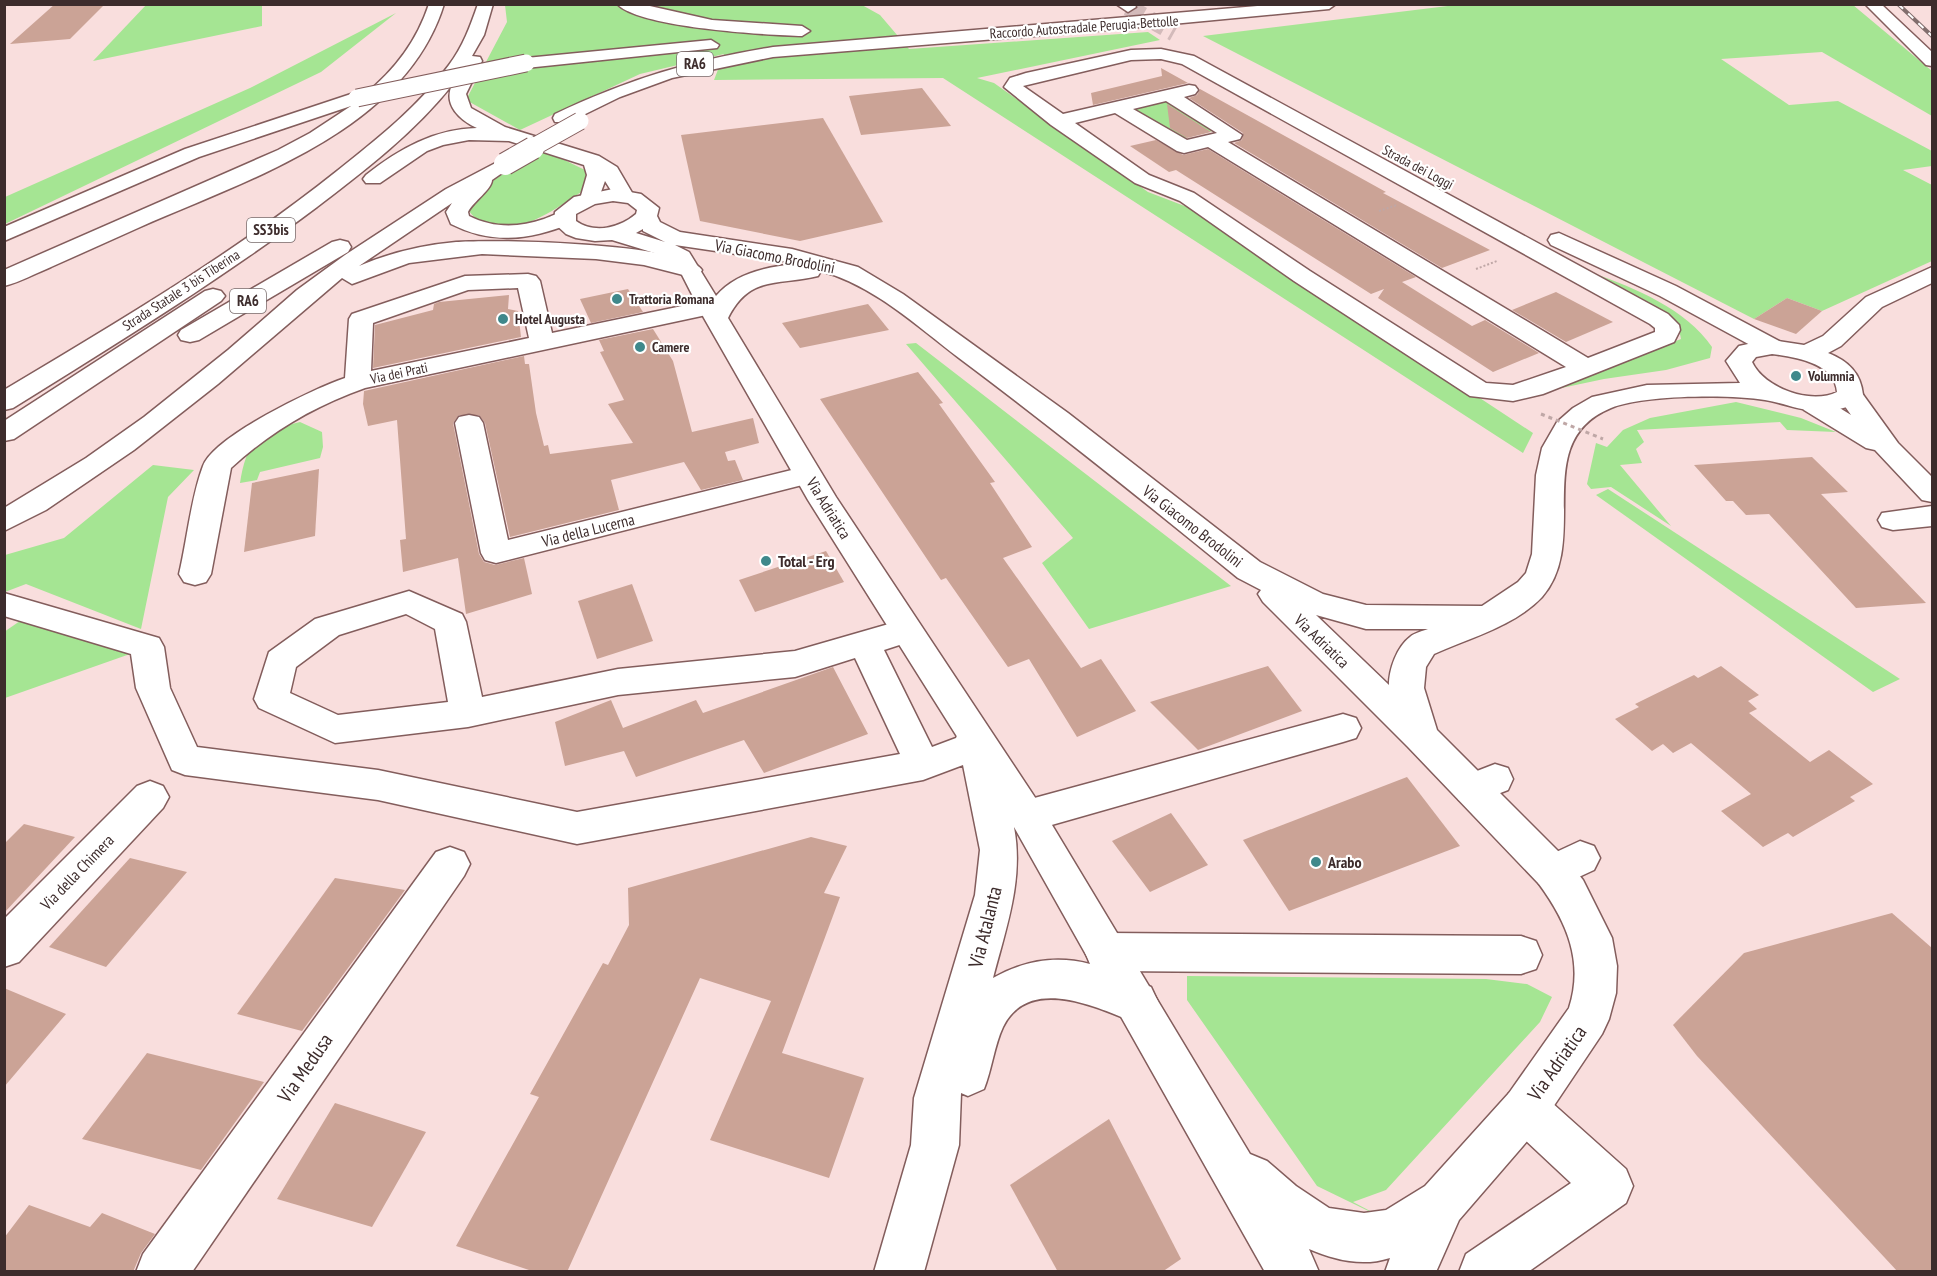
<svg xmlns="http://www.w3.org/2000/svg" width="1937" height="1276" viewBox="0 0 1937 1276" font-family="'PT Sans Narrow',sans-serif">
	<style>
		.green { fill: #a5e593 }
		.building { fill: #cba396 }
		.lines { fill: none; stroke-linecap: round; stroke-linejoin: round }
		.minor-tunnel { stroke: #d3baba; stroke-width: 17; stroke-dasharray: 17 8; stroke-linecap: butt }
		.minor-casing { stroke: #835d5c; stroke-width: 3 }
		.major-casing { stroke: #835d5c; stroke-width: 3 }
		.highway-casing { stroke: #835d5c; stroke-width: 3 }
		.path { stroke: #bfa7a6; stroke-width: 2; stroke-dasharray: 2 2; stroke-linecap: butt }
		.minor { fill: #fff; fill-rule: evenodd }
		.major { fill: #fff; fill-rule: evenodd }
		.highway { fill: #fff; fill-rule: evenodd }
		.rail-casing { stroke: #826e6d; stroke-width: 4 }
		.rail { stroke: #fff; stroke-width: 2; stroke-dasharray: 7; stroke-linecap: butt }
		.highway-bridge-far1-casing { stroke: #835d5c; stroke-width: 19; stroke-linecap: butt }
		.highway-bridge-casing { stroke: #835d5c; stroke-width: 24; stroke-linecap: butt }
		.path-bridge { stroke: #bfa7a6; stroke-width: 3; stroke-dasharray: 4 4; stroke-linecap: butt }
		.highway-bridge-far1 { stroke: #fff; stroke-width: 17 }
		.highway-bridge { stroke: #fff; stroke-width: 22 }
		.poi-dot { fill: #3f888b; stroke: #fff; stroke-width: 2 }
		.labels { text-anchor: middle; stroke-width: 4.5; stroke-linejoin: round; paint-order: stroke }
		.far-street-label { font-size: 14px; fill: #3d2c2c; stroke: #fff }
		.far-poi-label { font-size: 14px; font-weight: bold; fill: #3d2c2c; stroke: #fff; text-anchor: start }
		.shield { fill: #fff; stroke: #776b6b; stroke-width: 1.5 }
		.shield-label { font-size: 15px; font-weight: bold; fill: #3d2c2c }
		.street-label { font-size: 16px; fill: #3d2c2c; stroke: #fff }
		.poi-label { font-size: 16px; font-weight: bold; fill: #3d2c2c; stroke: #fff; text-anchor: start }
		.near-street-label { font-size: 20px; fill: #3d2c2c; stroke: #fff }
	</style>
	<rect width="100%" height="100%" fill="#f9dedd"/>
	<!-- green -->
	<g class="green">
		<path d="M147 4 262 5V26L93 61Z"/>
		<path d="M1464 4 1853 5 1932 71V116L1822 52 1721 59 1789 105 1838 101 1932 151V166L1903 170 1932 185V261L1822 311 1787 298 1754 319 1203 36Z"/>
		<path d="M505 5H862L880 15 909 49 1148 32 1160 40 977 78 994 83 1148 192 1195 210 1533 433 1523 453 943 78 714 80 724 54 640 74 520 130 466 100 507 22Z"/>
		<path d="M396 13 321 72 5 224V197L250 88Z"/>
		<path d="M1170 100 1217 130 1180 139 1133 109Z"/>
		<path d="M543 152 552 154 585 170 590 186C558 207 501 253 468 210 481 182 516 165 543 152Z"/>
		<path d="M1593 273C1635 288 1686 309 1712 347L1710 358 1666 370 1604 379 1552 390 1681 339 1679 329Z"/>
		<path d="M916 343 1231 586 1089 629 1042 563 1073 538 906 344Z"/>
		<path d="M1736 402 1801 418 1836 432 1787 430 1780 422 1637 430 1644 442 1636 449 1642 463 1620 465 1671 526 1611 487 1591 489 1587 484 1596 443 1607 447 1623 430 1650 418Z"/>
		<path d="M300 422 322 432 323 447 320 458 260 472 257 480 240 483C246 441 260 431 300 422Z"/>
		<path d="M153 465 194 470 168 497 141 629 26 584 5 592V555L64 538Z"/>
		<path d="M1608 489 1900 679 1873 692 1596 495Z"/>
		<path d="M20 621 130 654 5 698 4 632Z"/>
		<path d="M1187 976 1486 979 1527 984 1552 997 1540 1022 1386 1190 1353 1202 1391 1222 1317 1186 1187 1000Z"/>
	</g>
	<!-- building -->
	<g class="building">
		<path d="M55 4H105L70 39 10 44Z"/>
		<path d="M1161 68 1188 83 1093 105 1091 93 1162 76Z"/>
		<path d="M922 88 951 126 861 135 849 96Z"/>
		<path d="M1200 89 1386 192 1383 193 1490 250 1442 268 1234 143 1242 140 1243 133 1189 98 1197 95Z"/>
		<path d="M1167 104 1211 132 1187 138 1170 128Z"/>
		<path d="M823 118 883 222 800 241 700 221 681 135Z"/>
		<path d="M1156 140 1183 155 1208 149 1416 277 1402 282 1472 326 1485 320 1539 353 1493 372 1378 298 1384 289 1371 294 1176 170 1169 172 1130 146Z"/>
		<path d="M628 289 643 312 591 323 580 299Z"/>
		<path d="M1556 292 1613 322 1566 342 1512 310Z"/>
		<path d="M509 295 508 309 518 311 521 337 373 368 375 325 433 310 434 304 439 302Z"/>
		<path d="M1787 298 1822 311 1796 334 1754 319Z"/>
		<path d="M868 304 889 330 800 348 782 323Z"/>
		<path d="M653 329 673 361 692 432 753 418 759 443 725 452 728 461 735 460 743 480 701 490 684 462 611 480 619 510 510 537 485 423 479 415H459L453 423 479 554 484 562 495 565 524 558 532 594 466 614 458 558 403 572 400 540 406 539 397 420 368 426 363 404 364 391 524 356 525 364H529L536 413 544 446 548 445 550 454 633 443 608 404 624 400 600 352 604 351 599 340Z"/>
		<path d="M918 372 943 403 939 404 995 482 990 483 1032 547 1003 558 1081 668 1101 659 1136 711 1077 737 1029 659 1008 667 946 578 941 580 820 399Z"/>
		<path d="M1812 457 1848 492 1821 494 1926 603 1856 608 1769 514 1746 515 1733 501H1726L1694 465Z"/>
		<path d="M319 469 315 536 244 552 252 483Z"/>
		<path d="M826 551 844 582 755 612 739 580Z"/>
		<path d="M632 584 653 641 597 659 578 601Z"/>
		<path d="M1268 666 1302 711 1198 750 1150 702Z"/>
		<path d="M1721 666 1759 695 1748 701 1757 709 1749 713 1810 762 1829 750 1873 784 1850 797 1855 801 1793 837 1788 833 1763 847 1721 811 1751 794 1691 743 1673 753 1663 744 1652 751 1615 719 1639 707 1635 704 1694 675 1698 678Z"/>
		<path d="M833 667 868 734 764 773 744 740 636 777 624 751 565 766 555 722 611 700 623 728 696 700 703 713Z"/>
		<path d="M1407 777 1460 846 1289 911 1243 840Z"/>
		<path d="M1171 813 1208 865 1150 892 1112 841Z"/>
		<path d="M24 824 75 837 4 913V844Z"/>
		<path d="M811 837 847 846 824 893 840 897 782 1053 864 1078 829 1178 710 1140 771 1001 700 978 567 1272H535L456 1246 539 1097 530 1094 603 963 608 965 629 925 628 888Z"/>
		<path d="M130 858 187 872 106 967 49 947Z"/>
		<path d="M335 878 405 890 302 1031 237 1014Z"/>
		<path d="M1892 913 1932 948V1272H1898L1697 1056 1673 1025 1744 953Z"/>
		<path d="M4 988 66 1014 4 1087Z"/>
		<path d="M147 1053 264 1082 201 1170 82 1139Z"/>
		<path d="M335 1103 426 1132 372 1227 277 1199Z"/>
		<path d="M1109 1119 1181 1259 1162 1272H1058L1010 1185Z"/>
		<path d="M29 1205 90 1227 102 1213 155 1234 141 1253 133 1272H4V1238Z"/>
	</g>
	<g class="lines">
		<!-- minor-tunnel -->
		<path class="minor-tunnel" d="M1128 7 1174 33"/>
		<defs>
			<g id="minor">
				<path d="M1116 4H1134L1136 7 1128 12Z"/>
				<path d="M1161 49 1194 56 1668 314 1679 325 1680 330 1674 342 1543 394 1513 401 1470 396 1294 281 1180 201 1135 183 1051 125 1004 87 1010 78 1026 73 1131 50ZM1161 59 1182 64 1650 324 1655 328V332L1588 358 1228 142 1240 139 1242 135 1184 97 1195 94 1198 90 1195 86 1189 85 1063 114 1023 86 1131 60ZM1166 101 1217 133 1187 140 1133 109ZM1115 113 1177 151 1184 153 1208 147 1566 367 1513 385 1486 383 1310 271 1194 193 1149 175 1075 123Z"/>
				<path d="M1559 233 1676 286 1781 342 1784 347 1781 352 1772 354 1763 352 1660 296 1551 245 1548 240 1551 235Z"/>
				<path d="M528 274 536 276 540 281 552 333 711 300 719 302 723 307 719 312 711 314 365 388C314 406 270 432 231 468L211 574 206 582 195 585 184 582 179 574C187 541 191 497 203 466 214 436 315 388 345 378L349 319 352 314 465 276ZM518 288 529 338 371 371 373 323 468 290Z"/>
				<path d="M1850 387 1859 389 1898 443 1932 477V502L1922 500 1875 450 1866 448 1804 410 1800 404 1804 398C1822 394 1836 406 1851 415L1837 395 1841 389Z"/>
				<path d="M469 415 479 417 483 423 508 540 808 466 818 469 822 475 818 481 496 563 485 560 481 553 455 423 459 417Z"/>
				<path d="M1932 506V526L1893 530 1882 527 1878 520 1882 513Z"/>
				<path d="M409 591 462 614 466 622 482 697 618 669 795 651 906 619 918 623 922 631 918 639 884 650 932 747 956 738 959 731 972 727 985 731 1002 771 1010 811 1014 805 1027 800 1343 714 1356 718 1361 728 1356 738 1343 742 1027 832 1014 827C1024 879 1006 928 993 978 1023 961 1056 955 1090 964L1085 952 1091 938 1106 933 1521 936 1536 941 1542 955 1536 969 1521 974 1112 971 1151 987 1158 1002 1151 1017 1136 1023C1098 1008 1029 974 1003 1027 994 1046 992 1069 984 1089L968 1096 961 1093 959 1145 924 1272H874L911 1145 914 1098 975 895 980 850 963 765 923 780 577 844 378 800 185 775 172 770 136 688 131 654 4 616V593L159 638 164 647 170 688 197 747 378 770 577 812 900 754 855 658 795 677 618 695 468 727 335 743 259 708 254 699 269 652 315 619ZM406 614 435 629 448 702 338 715 290 693 296 667 339 635Z"/>
				<path d="M1495 764 1508 768 1513 779 1508 790 1472 804 1459 800 1453 789 1459 778Z"/>
				<path d="M150 781 163 786 169 797 163 808 19 962 4 967V919L137 786Z"/>
				<path d="M1580 841 1594 846 1600 858 1594 870 1553 889 1539 884 1533 872 1539 860Z"/>
				<path d="M450 847 464 852 470 864 464 876 192 1272H136L143 1254 436 852Z"/>
				<path d="M1525 1086 1541 1093 1626 1169 1633 1186 1626 1203 1528 1272H1459L1466 1254 1571 1183 1509 1125 1502 1109 1509 1093Z"/>
			</g>
			<g id="major">
				<path d="M1865 4H1881L1932 52V66L1926 65Z"/>
				<path d="M613 189 641 194 659 208 657 216 660 222 680 232 792 249 858 267 903 294 1068 413 1260 562 1323 594 1366 605 1482 606 1518 582 1526 573 1532 554 1536 475 1542 448 1557 422 1573 408 1592 397 1647 385 1740 383 1726 361 1739 346 1748 344 1772 340 1804 345 1823 336 1866 297 1932 267V283L1882 307 1841 346 1828 353C1848 361 1861 373 1863 395 1855 407 1837 411 1822 411 1802 412 1784 403 1765 400 1730 394 1643 395 1611 408 1528 442 1592 540 1542 597 1515 626 1469 638 1434 654L1426 667 1424 688 1437 730 1567 860 1583 880 1612 938 1617 966 1616 993 1609 1019 1602 1034 1541 1125 1459 1220 1436 1272H1385L1390 1258C1362 1267 1335 1260 1309 1249L1319 1272H1265L1014 827 808 500 704 318 680 271 673 262 661 255 612 240 595 241 576 238 566 234 554 223 555 212 574 197ZM613 201 628 203 637 210 636 214C620 228 594 234 576 221V214L595 204ZM643 229V231L665 242 636 233ZM675 245 790 262 797 264C769 266 735 273 716 296L689 252ZM821 271C873 285 917 326 959 358 1054 429 1146 503 1238 578L1261 590 1258 594 1263 602 1408 747 1539 884C1567 922 1584 962 1569 1008L1509 1093 1425 1186 1386 1210 1364 1213 1329 1208 1296 1186 1267 1161 1250 1154 1040 805 836 497 728 318C750 274 779 286 818 276ZM1772 354C1795 357 1835 363 1837 392 1811 405 1764 388 1752 362L1756 357ZM1316 615 1366 629H1428C1423 631 1414 633 1410 637 1397 647 1389 669 1389 685Z"/>
			</g>
			<g id="highway">
				<path d="M429 4H444C405 131 248 179 138 228 109 241 80 254 51 267 36 273 21 282 4 286V270L278 150 310 133 351 106 199 157 4 241V227L185 149 351 94 357 93 364 95C394 71 417 41 429 4Z"/>
				<path d="M478 4H493L484 35 472 56 480 57 482 61 466 94 471 108 505 127 599 156 617 167 634 196 631 200H617L605 181 597 203H583L580 199 587 175 584 165 509 141 469 140 443 145 427 151 380 183H366L363 179 366 175C399 149 434 129 477 128 460 120 443 105 452 85 414 133 364 171 317 207 220 280 116 344 13 408L4 410V390C118 322 233 254 337 171 377 139 418 107 449 65 463 46 470 27 478 4Z"/>
				<path d="M617 4H641L712 20 802 26 810 31 802 36C767 35 640 28 617 4Z"/>
				<path d="M1280 4H1336L1329 9 1120 29 773 57 672 78 620 97 569 122H555L553 118 555 114C629 79 692 60 773 47Z"/>
				<path d="M711 40 719 45 717 48 526 68 518 63 526 58Z"/>
				<path d="M505 158 512 160 515 164 492 180C492 189 473 202 468 212L469 216C493 228 518 228 544 219 554 215 561 211 572 213L575 218 572 223C530 240 492 245 451 224L446 212 452 203 359 266C389 253 423 245 456 242 493 239 684 243 702 270L699 275 691 277 644 265 596 259 482 254 409 263 352 284 342 278 218 384 134 450 46 510 4 531V508L86 458 144 417 228 350 297 290 345 255 446 189Z"/>
				<path d="M340 240 348 242 351 247 348 252 199 340 190 342 181 340 178 335 181 330 332 242Z"/>
				<path d="M213 289 221 291 225 296 221 301 14 439 4 441V421L205 291Z"/>
			</g>
		</defs>
		<!-- minor casing -->
		<use href="#minor" class="minor-casing"/>
		<!-- major casing -->
		<use href="#major" class="major-casing"/>
		<!-- highway casing -->
		<use href="#highway" class="highway-casing"/>
		<!-- path -->
		<g class="path">
			<path d="M1379 211 1397 205"/>
			<path d="M1476 269 1497 261"/>
		</g>
		<!-- minor -->
		<use href="#minor" class="minor"/>
		<!-- major -->
		<use href="#major" class="major"/>
		<!-- highway -->
		<use href="#highway" class="highway"/>
		<defs>
			<path id="rail" d="M1898 4 1932 36"/>
		</defs>
		<!-- rail casing -->
		<use href="#rail" class="rail-casing"/>
		<!-- rail -->
		<use href="#rail" class="rail"/>
		<defs>
			<g id="highway-bridge-far1">
				<path d="M357 98 526 63"/>
				<path d="M530 149 580 121"/>
			</g>
			<path id="highway-bridge" d="M505 164 533 148"/>
		</defs>
		<!-- highway-bridge-far1 casing -->
		<use href="#highway-bridge-far1" class="highway-bridge-far1-casing"/>
		<!-- highway-bridge casing -->
		<use href="#highway-bridge" class="highway-bridge-casing"/>
		<!-- path-bridge -->
		<path class="path-bridge" d="M1541 414 1603 439"/>
		<!-- highway-bridge-far1 -->
		<use href="#highway-bridge-far1" class="highway-bridge-far1"/>
		<!-- highway-bridge -->
		<use href="#highway-bridge" class="highway-bridge"/>
	</g>
	<!-- markers -->
	<g class="poi-dot">
		<circle cx="617" cy="299" r="6"/>
		<circle cx="503" cy="319" r="6"/>
		<circle cx="640" cy="347" r="6"/>
		<circle cx="1796" cy="376" r="6"/>
		<circle cx="766" cy="561" r="6"/>
		<circle cx="1316" cy="862" r="6"/>
	</g>
	<g class="labels">
		<!-- far-street labels -->
		<g class="far-street-label">
			<text transform="translate(1084 27) rotate(-4)" y="5">Raccordo Autostradale Perugia-Bettolle</text>
			<text transform="translate(1418 167) rotate(28)" y="5">Strada dei Loggi</text>
			<text transform="translate(181 290) rotate(-33)" y="5">Strada Statale 3 bis Tiberina</text>
			<text transform="translate(399 373) rotate(-12)" y="5">Via dei Prati</text>
		</g>
		<!-- far-poi labels -->
		<g class="far-poi-label">
			<text x="629" y="304">Trattoria Romana</text>
			<text x="515" y="324">Hotel Augusta</text>
			<text x="652" y="352">Camere</text>
			<text x="1808" y="381">Volumnia</text>
		</g>
		<!-- shield labels -->
		<g class="shield">
			<rect x="677" y="52" width="36" height="24" rx="4.5"/>
			<rect x="247" y="218" width="48" height="24" rx="4.5"/>
			<rect x="230" y="289" width="36" height="24" rx="4.5"/>
		</g>
		<g class="shield-label">
			<text x="695" y="69">RA6</text>
			<text x="271" y="235">SS3bis</text>
			<text x="248" y="306">RA6</text>
		</g>
		<!-- street labels -->
		<g class="street-label">
			<text transform="translate(775 256) rotate(11)" y="6">Via Giacomo Brodolini</text>
			<text transform="translate(829 508) rotate(58)" y="6">Via Adriatica</text>
			<text transform="translate(1193 526) rotate(38)" y="6">Via Giacomo Brodolini</text>
			<text transform="translate(588 530) rotate(-14)" y="6">Via della Lucerna</text>
			<text transform="translate(1322 641) rotate(44)" y="6">Via Adriatica</text>
			<text transform="translate(77 872) rotate(-46)" y="6">Via della Chimera</text>
		</g>
		<!-- poi labels -->
		<g class="poi-label">
			<text x="778" y="567">Total - Erg</text>
			<text x="1328" y="868">Arabo</text>
		</g>
		<!-- near-street labels -->
		<g class="near-street-label">
			<text transform="translate(985 927) rotate(-76)" y="7">Via Atalanta</text>
			<text transform="translate(1557 1063) rotate(-55)" y="7">Via Adriatica</text>
			<text transform="translate(305 1068) rotate(-55)" y="7">Via Medusa</text>
		</g>
	</g>
	<!-- border -->
	<rect width="1937" height="1276" fill="none" stroke="#3d2c2c" stroke-width="12"/>
</svg>
